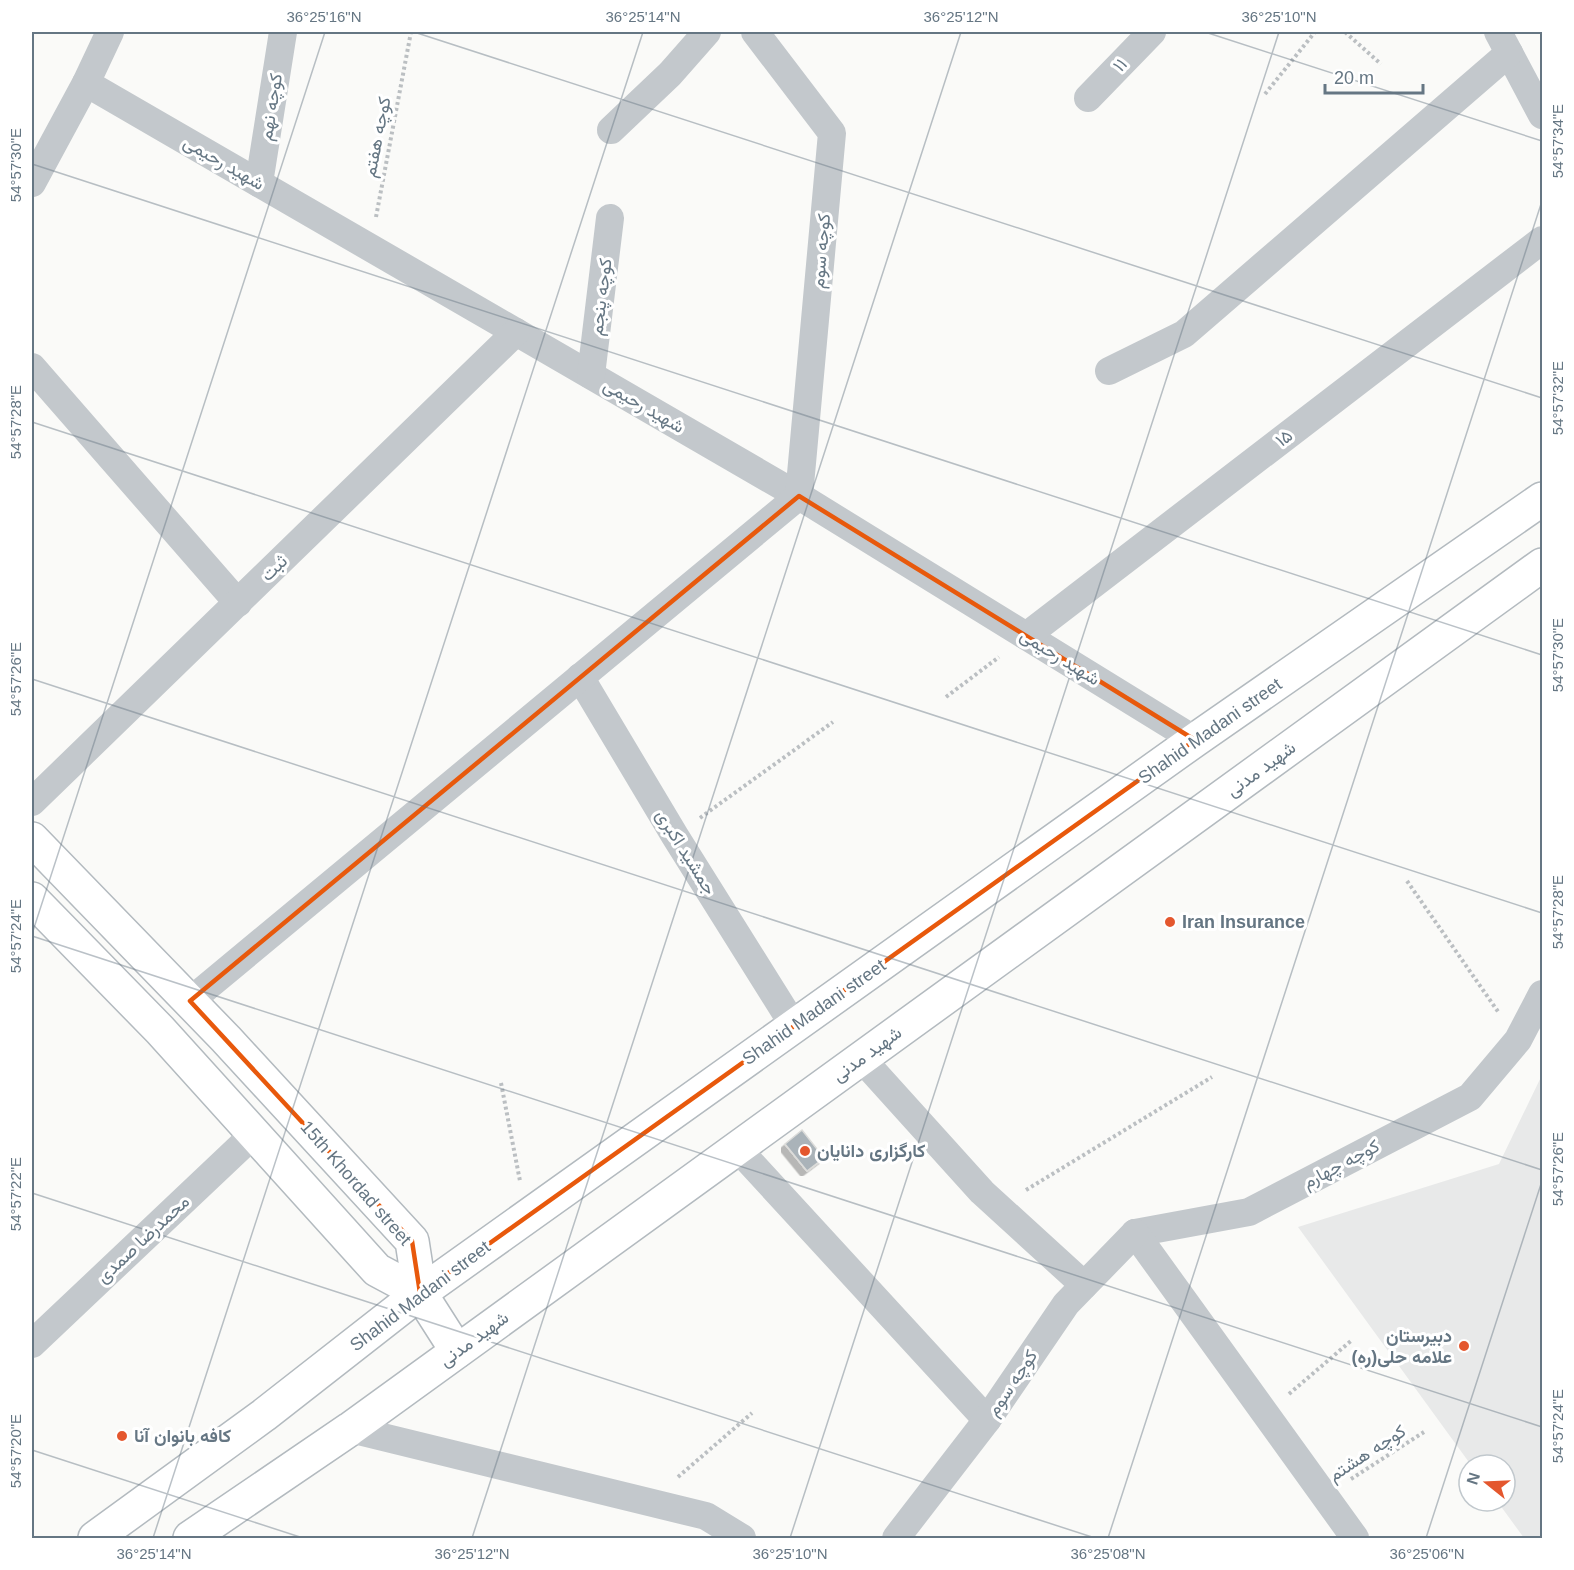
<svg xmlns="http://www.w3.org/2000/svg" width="1574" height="1570" viewBox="0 0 1574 1570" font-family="Arial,Vazirmatn,sans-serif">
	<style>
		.built { fill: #e8e9e9 }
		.building { fill: #aab3b9; stroke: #dcdcda; stroke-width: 1.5; filter: url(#shadow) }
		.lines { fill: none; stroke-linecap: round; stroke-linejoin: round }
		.secondary-casing { stroke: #b3babf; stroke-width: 36 }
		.path { stroke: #bbbfc2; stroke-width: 4; stroke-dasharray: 3 3; stroke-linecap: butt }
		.minor { stroke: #c3c8cc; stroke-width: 28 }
		.secondary { stroke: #fff; stroke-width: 33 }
		.marked { fill: none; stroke: #e8590c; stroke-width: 4.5; stroke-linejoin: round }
		.ticks { fill: none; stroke: #657683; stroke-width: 1.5; stroke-opacity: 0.45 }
		.poi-dot { fill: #e4572e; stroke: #fff; stroke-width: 2 }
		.labels { text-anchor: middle; stroke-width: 6; stroke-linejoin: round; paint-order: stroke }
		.street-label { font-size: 18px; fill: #657683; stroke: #fff }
		.poi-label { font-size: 18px; font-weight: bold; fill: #657683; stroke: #fff; text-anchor: start }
		.neatline { fill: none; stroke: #657683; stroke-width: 2 }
		.ticks-label { font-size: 15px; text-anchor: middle; fill: #657683 }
	</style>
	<defs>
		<filter id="shadow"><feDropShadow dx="-5.5" dy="5.5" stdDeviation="0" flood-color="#0004"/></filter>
	</defs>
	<rect width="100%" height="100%" fill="#fafaf8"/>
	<!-- built -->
	<path class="built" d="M1542 1075V1538H1524L1497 1501H1505V1465H1471L1298 1227 1499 1164Z"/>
	<!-- building -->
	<path class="building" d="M802 1130 824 1158 807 1171 785 1144Z"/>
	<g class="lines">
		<defs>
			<g id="secondary">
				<path d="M32 839 226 1039 412 1241 420 1293 457 1351"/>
				<path d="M32 899 160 1030 377 1270 420 1293"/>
				<path d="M95 1538 264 1415 420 1293 1195 740 1542 499"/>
				<path d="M190 1538 350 1429 1542 565"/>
			</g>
		</defs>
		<!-- secondary casing -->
		<use href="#secondary" class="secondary-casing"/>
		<!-- path -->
		<g class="path">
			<path d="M1345 32 1381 64"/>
			<path d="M1265 94 1315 32"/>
			<path d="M376 217 411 32"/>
			<path d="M946 697 999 657"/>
			<path d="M700 818 833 722"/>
			<path d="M1407 881 1499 1013"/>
			<path d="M501 1083 520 1181"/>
			<path d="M1026 1190 1212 1077"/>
			<path d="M1289 1394 1352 1340"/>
			<path d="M678 1477 752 1413"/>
			<path d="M1351 1479 1424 1432"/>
		</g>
		<!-- minor -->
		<g class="minor">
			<path d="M1498 32 1542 115"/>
			<path d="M86 83 799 496 1195 740"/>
			<path d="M1088 98 1152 32"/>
			<path d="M611 130 670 74 707 32"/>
			<path d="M32 183 86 83 110 32"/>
			<path d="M259 183 283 32"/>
			<path d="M32 367 238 603"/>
			<path d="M1109 371 1184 334 1509 53"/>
			<path d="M591 375 610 218"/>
			<path d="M1026 636 1542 240"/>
			<path d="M580 677 675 836 794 1026"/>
			<path d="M32 802 516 332"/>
			<path d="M190 1001 799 496 832 133 755 32"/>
			<path d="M861 1058 982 1192 1084 1285"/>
			<path d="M737 1148 987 1420"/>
			<path d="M1135 1233 1249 1212 1470 1097 1518 1040 1542 994"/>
			<path d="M1135 1233 1355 1538"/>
			<path d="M32 1344 254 1134"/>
			<path d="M350 1429 706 1516 742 1538"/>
			<path d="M896 1538 987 1420 1066 1304 1135 1233"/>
		</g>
		<!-- secondary -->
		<use href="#secondary" class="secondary"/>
	</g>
	<!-- marked area -->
	<path class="marked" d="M799 496 1195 740 420 1293 412 1241 190 1001Z"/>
	<!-- ticks -->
	<path class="ticks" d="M414 32 1542 398M1205 32 1542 141M32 164 1542 655M32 422 1542 913M32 679 1542 1170M32 934 325 32M32 936 1542 1427M32 1193 1095 1538M32 1450 303 1538M153 1538 643 32M472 1538 961 32M790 1538 1279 32M1108 1538 1542 201M1426 1538 1542 1181"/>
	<!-- markers -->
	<g class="poi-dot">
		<circle cx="1170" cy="922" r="6"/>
		<circle cx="805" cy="1151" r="6"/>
		<circle cx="1464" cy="1346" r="6"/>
		<circle cx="122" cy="1436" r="6"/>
	</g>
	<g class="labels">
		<!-- street labels -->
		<g class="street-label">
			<text transform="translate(1120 65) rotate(-47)" y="6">۱۱</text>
			<text transform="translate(271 107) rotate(-81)" y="6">کوچه نهم</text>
			<text transform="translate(377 137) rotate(-79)" y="6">کوچه هفتم</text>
			<text transform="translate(224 163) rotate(30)" y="6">شهید رحیمی</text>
			<text transform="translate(821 251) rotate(-85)" y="6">کوچه سوم</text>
			<text transform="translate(601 297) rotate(-83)" y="6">کوچه پنجم</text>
			<text transform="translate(644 406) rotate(30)" y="6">شهید رحیمی</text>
			<text transform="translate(1284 438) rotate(-38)" y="6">۱۵</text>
			<text transform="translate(274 568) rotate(-44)" y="6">ثبت</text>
			<text transform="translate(1060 657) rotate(32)" y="6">شهید رحیمی</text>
			<text transform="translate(1210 731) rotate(-35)" y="6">Shahid Madani street</text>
			<text transform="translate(1261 769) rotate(-36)" y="6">شهید مدنی</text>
			<text transform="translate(686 852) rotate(58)" y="6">جمشید اکبری</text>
			<text transform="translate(814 1012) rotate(-35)" y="6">Shahid Madani street</text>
			<text transform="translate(867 1054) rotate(-36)" y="6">شهید مدنی</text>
			<text transform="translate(1341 1164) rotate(-28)" y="6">کوچه چهارم</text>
			<text transform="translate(356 1183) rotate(49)" y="6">15th Khordad street</text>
			<text transform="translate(143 1239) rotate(-43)" y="6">محمدرضا صمدی</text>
			<text transform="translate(420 1296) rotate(-37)" y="6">Shahid Madani street</text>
			<text transform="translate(474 1339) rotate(-36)" y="6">شهید مدنی</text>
			<text transform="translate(1012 1383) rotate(-56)" y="6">کوچه سوم</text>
			<text transform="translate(1367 1453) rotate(-33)" y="6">کوچه هشتم</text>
		</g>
		<!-- poi labels -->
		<g class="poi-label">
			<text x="1182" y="928">Iran Insurance</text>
			<text x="817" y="1157">کارگزاری دانایان</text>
			<text x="1452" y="1342" text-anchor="end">دبیرستان<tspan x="1452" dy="21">علامه حلی(ره)</tspan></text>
			<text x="134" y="1442">کافه بانوان آنا</text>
		</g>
	</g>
	<!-- border -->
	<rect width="1574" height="1570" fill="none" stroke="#ffffff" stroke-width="66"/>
	<!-- north arrow -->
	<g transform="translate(1487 1483) rotate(288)"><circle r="28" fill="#ffffff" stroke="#c1c8cd" stroke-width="1.5"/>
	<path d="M0-4.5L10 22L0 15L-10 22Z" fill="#e4572e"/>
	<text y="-9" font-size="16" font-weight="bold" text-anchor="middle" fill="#657683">N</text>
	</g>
	<!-- scale -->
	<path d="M1325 84v9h98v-9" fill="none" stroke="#657683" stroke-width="3"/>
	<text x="1334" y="84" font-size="18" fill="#657683" stroke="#ffffff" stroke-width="4.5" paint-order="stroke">20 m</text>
	<rect x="33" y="33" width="1508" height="1504" class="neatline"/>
	<g class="ticks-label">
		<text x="324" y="22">36°25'16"N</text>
		<text x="643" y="22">36°25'14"N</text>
		<text x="961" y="22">36°25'12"N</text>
		<text x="1279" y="22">36°25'10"N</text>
		<text transform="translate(1558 141) rotate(-90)" y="5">54°57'34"E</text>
		<text transform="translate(16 165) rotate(-90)" y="5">54°57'30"E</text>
		<text transform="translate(1558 398) rotate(-90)" y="5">54°57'32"E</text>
		<text transform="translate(16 422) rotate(-90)" y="5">54°57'28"E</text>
		<text transform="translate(1558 655) rotate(-90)" y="5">54°57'30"E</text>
		<text transform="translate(16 679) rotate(-90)" y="5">54°57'26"E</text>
		<text transform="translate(1558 912) rotate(-90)" y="5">54°57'28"E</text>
		<text transform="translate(16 936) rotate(-90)" y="5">54°57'24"E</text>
		<text transform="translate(1558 1169) rotate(-90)" y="5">54°57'26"E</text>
		<text transform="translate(16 1194) rotate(-90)" y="5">54°57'22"E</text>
		<text transform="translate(1558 1426) rotate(-90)" y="5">54°57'24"E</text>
		<text transform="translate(16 1451) rotate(-90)" y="5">54°57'20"E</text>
		<text x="154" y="1559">36°25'14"N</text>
		<text x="472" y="1559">36°25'12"N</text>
		<text x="790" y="1559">36°25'10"N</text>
		<text x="1108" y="1559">36°25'08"N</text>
		<text x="1427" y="1559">36°25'06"N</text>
	</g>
</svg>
